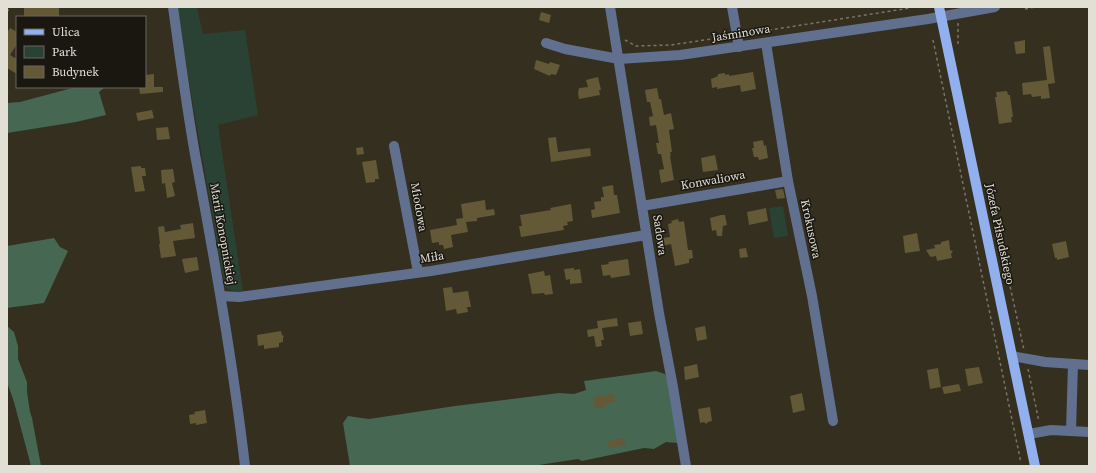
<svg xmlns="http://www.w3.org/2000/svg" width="1096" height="473" viewBox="0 0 1096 473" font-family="'Source Serif 4',serif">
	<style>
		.green { fill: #2a4233 }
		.forest { fill: #466752 }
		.building { fill: #635937 }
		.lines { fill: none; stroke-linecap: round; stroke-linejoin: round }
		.path { stroke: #7a7568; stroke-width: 1.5; stroke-dasharray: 3 3; stroke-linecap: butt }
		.minor { stroke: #61708e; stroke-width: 10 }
		.major { stroke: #91b0ed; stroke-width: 10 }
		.labels { text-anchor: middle; stroke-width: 3; stroke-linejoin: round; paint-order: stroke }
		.street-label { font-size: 12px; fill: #e2dfd5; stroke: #191710 }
	</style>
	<rect width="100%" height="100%" fill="#342f1f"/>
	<!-- green -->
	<g class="green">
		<path d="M176 7H197L203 34 245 30 258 115 218 125 243 291 235 292 225 287 223 276Z"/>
		<path d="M783 206 788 236 774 238 769 208Z"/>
	</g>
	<!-- forest -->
	<g class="forest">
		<path d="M76 87H103L104 88 99 92 106 115 76 122 7 133V103L20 102Z"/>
		<path d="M54 238 60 247 68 251 44 303 7 308V246Z"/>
		<path d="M7 326 14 332 18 346V359L27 382V392L30 412 32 418 41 466H31L14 402 8 385Z"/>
		<path d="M656 371 665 374 669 385 678 443 666 442 654 449 644 448 582 461 578 459 532 466H350L343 423 348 416 369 419 455 406 559 393 574 394 586 390 584 381Z"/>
	</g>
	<!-- building -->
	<g class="building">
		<rect x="24" y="7" width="35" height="10"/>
		<path d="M541 12 551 15 549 23 539 20Z"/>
		<path d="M10 28 17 32V44L10 55 17 59V74L7 68V33Z"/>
		<path d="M1025 40V53L1016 54 1014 42Z"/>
		<path d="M1050 46 1055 83 1048 84 1050 98 1041 99V96L1032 97 1031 94 1023 95 1022 83 1047 80 1043 47Z"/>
		<path d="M536 60 549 64 550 62 560 65 556 75 551 74 550 76 534 69Z"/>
		<path d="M753 72 756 89 741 92 740 85 717 89V87L712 88 711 79 718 76V74L725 73V75L729 74V76Z"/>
		<path d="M154 74V87H163V92L140 94 139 87H145V75Z"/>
		<path d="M598 77 601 90H599L600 95 579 99 578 93 579 88 588 87 586 80Z"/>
		<path d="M657 88 659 99H661L664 115 671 113 674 129 669 130 672 152H670L671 156H670L674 180 661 183 659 170 664 169 661 154H658L656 143H659L656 125 650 126 649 117 653 116 650 102H647L645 90Z"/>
		<path d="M1007 91 1008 95H1010L1013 117H1011L1012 122 999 124 995 97H997L996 92Z"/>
		<path d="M152 110 154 118 138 121 136 113Z"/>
		<path d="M168 127 170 139 157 140 156 128Z"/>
		<path d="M556 137 558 152 590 148 591 156 551 162 548 138Z"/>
		<path d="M763 140 764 146 766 145 768 158 759 160 758 157H754L752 148H754L753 142Z"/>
		<path d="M363 147 364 154 357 155 356 148Z"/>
		<path d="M715 155 718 170 703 172 701 158Z"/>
		<path d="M376 160 379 179H375V182L366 183 362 162Z"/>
		<path d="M141 166V168H145L146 176H142L145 191 135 192 131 167Z"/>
		<path d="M173 169 175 182 172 183 175 196 167 198 165 183 162 184 161 170Z"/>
		<path d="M613 185 614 195H617L620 213 592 218 591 210 595 209 594 202 601 201V197H604L602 187Z"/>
		<path d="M783 189 785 198 777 199 775 190Z"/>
		<path d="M485 200 486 210 494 209 495 215 477 218V221L466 222 468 232 451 235 453 247 444 249 443 245H439V242L432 243 430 230 457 225 456 219 463 218 461 204Z"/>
		<path d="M571 204 573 221 567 222 568 225 563 226 564 230 521 237 519 226H522L520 215 551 210 550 208Z"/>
		<path d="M766 208 768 221 749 225 747 212Z"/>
		<path d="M721 215H725L727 225 723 226 722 236H717L716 230 712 231 710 218Z"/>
		<path d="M678 219 679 222 684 221 688 250H692L693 258 689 259V263L675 266 671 244 657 247 656 239 670 237 668 224 672 223 671 221Z"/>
		<path d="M193 223 195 238 173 241 176 256 161 258 159 244H160L158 227 164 226 165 232 181 229 180 225Z"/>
		<path d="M917 233 920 251 905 253 903 236Z"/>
		<path d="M949 240 950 250 953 251 951 254 952 258 937 261 936 256 931 257 929 255 926 250 935 248 934 245 941 244V242Z"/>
		<path d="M1066 241 1069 257 1057 260V258H1055L1052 244Z"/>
		<path d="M746 248 748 257 740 258 739 249Z"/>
		<path d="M197 257 199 270 185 273 182 259Z"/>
		<path d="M628 259 630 275 611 278 610 275 603 276 601 265 609 264 608 262Z"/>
		<path d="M574 268V270L580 269 582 283 570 284V279L566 280 564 269Z"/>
		<path d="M544 271 545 276 550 275 553 294 545 295 544 293 532 294 528 274Z"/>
		<path d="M452 287 453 293 468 291 471 307H467L468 312 457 314 456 309 446 311 443 288Z"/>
		<path d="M617 318 618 326 602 328 604 340H601L602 346 596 347 594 336 588 337 587 330 598 328 597 321Z"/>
		<path d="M641 321 643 334 630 336 628 323Z"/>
		<path d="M705 326 707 339 697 341 695 328Z"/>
		<path d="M281 331 282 335 284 336 283 338V342L279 343V347L264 349V345L258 346 257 335Z"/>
		<path d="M697 364 699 377 685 380 684 367Z"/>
		<path d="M979 367 983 383 968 386 965 369Z"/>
		<path d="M938 368 941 387 930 389 927 370Z"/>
		<path d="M959 384 961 391 944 394 942 387Z"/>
		<path d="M802 393 805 410 793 413 790 396Z"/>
		<path d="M614 394 615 402 605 404V407L595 408 593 397Z"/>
		<path d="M710 407 712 421 708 422 706 424 704 422 700 423 698 409Z"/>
		<path d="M205 410 207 423 196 425V423L190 424 189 415 195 414 194 412Z"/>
		<path d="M624 438 625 445 609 448 608 441Z"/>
	</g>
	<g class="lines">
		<!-- path -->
		<g class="path">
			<path d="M1025 9 1035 7"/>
			<path d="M7 12 10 7"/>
			<path d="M958 23V47"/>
			<path d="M746 30 751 33 910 8"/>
			<path d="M625 40 636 46 671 45 718 38 729 35"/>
			<path d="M933 40 1021 463"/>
			<path d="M1003 264 1007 272 1024 350"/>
			<path d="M1028 369 1039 422"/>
		</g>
		<!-- minor -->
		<g class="minor">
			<path d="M173 7C180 58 187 110 196 160 215 262 233 363 245 466"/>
			<path d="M610 7 659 313 673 387 686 466"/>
			<path d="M732 7 739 47"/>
			<path d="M546 43 565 49 619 59 680 55 928 19 995 7"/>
			<path d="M766 43 788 181 812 296 833 421"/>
			<path d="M394 146 418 272"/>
			<path d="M642 206 788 181"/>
			<path d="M221 296 239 297 431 271 646 235"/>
			<path d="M1012 356 1045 362 1089 365"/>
			<path d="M1071 431 1073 364"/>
			<path d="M1029 434 1051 430 1089 432"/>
		</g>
		<!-- major -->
		<path class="major" d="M939 7 1035 466"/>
	</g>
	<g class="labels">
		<!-- street labels -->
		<g class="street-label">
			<text transform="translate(741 33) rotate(-9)" y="4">Jaśminowa</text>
			<text transform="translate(713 180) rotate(-10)" y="4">Konwaliowa</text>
			<text transform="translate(419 207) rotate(80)" y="4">Miodowa</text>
			<text transform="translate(811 229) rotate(78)" y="4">Krokusowa</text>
			<text transform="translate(223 234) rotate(80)" y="4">Marii Konopnickiej</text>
			<text transform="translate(1000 234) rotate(78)" y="4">Józefa Piłsudskiego</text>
			<text transform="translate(660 235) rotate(82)" y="4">Sadowa</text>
			<text transform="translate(432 257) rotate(-9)" y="4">Miła</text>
		</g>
	</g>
	<!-- border -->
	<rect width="1096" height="473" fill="none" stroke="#e2dfd5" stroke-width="16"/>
	<!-- legend -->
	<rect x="16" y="16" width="130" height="72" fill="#191710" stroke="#69675f"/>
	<rect x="24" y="29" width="20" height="6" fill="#91b0ed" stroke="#69675f"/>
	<text x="52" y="36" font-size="12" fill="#e2dfd5">Ulica</text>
	<rect x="24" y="46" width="20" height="12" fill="#2a4233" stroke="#69675f"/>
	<text x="52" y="56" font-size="12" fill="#e2dfd5">Park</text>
	<rect x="24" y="66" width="20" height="12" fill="#635937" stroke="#69675f"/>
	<text x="52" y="76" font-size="12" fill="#e2dfd5">Budynek</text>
</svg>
